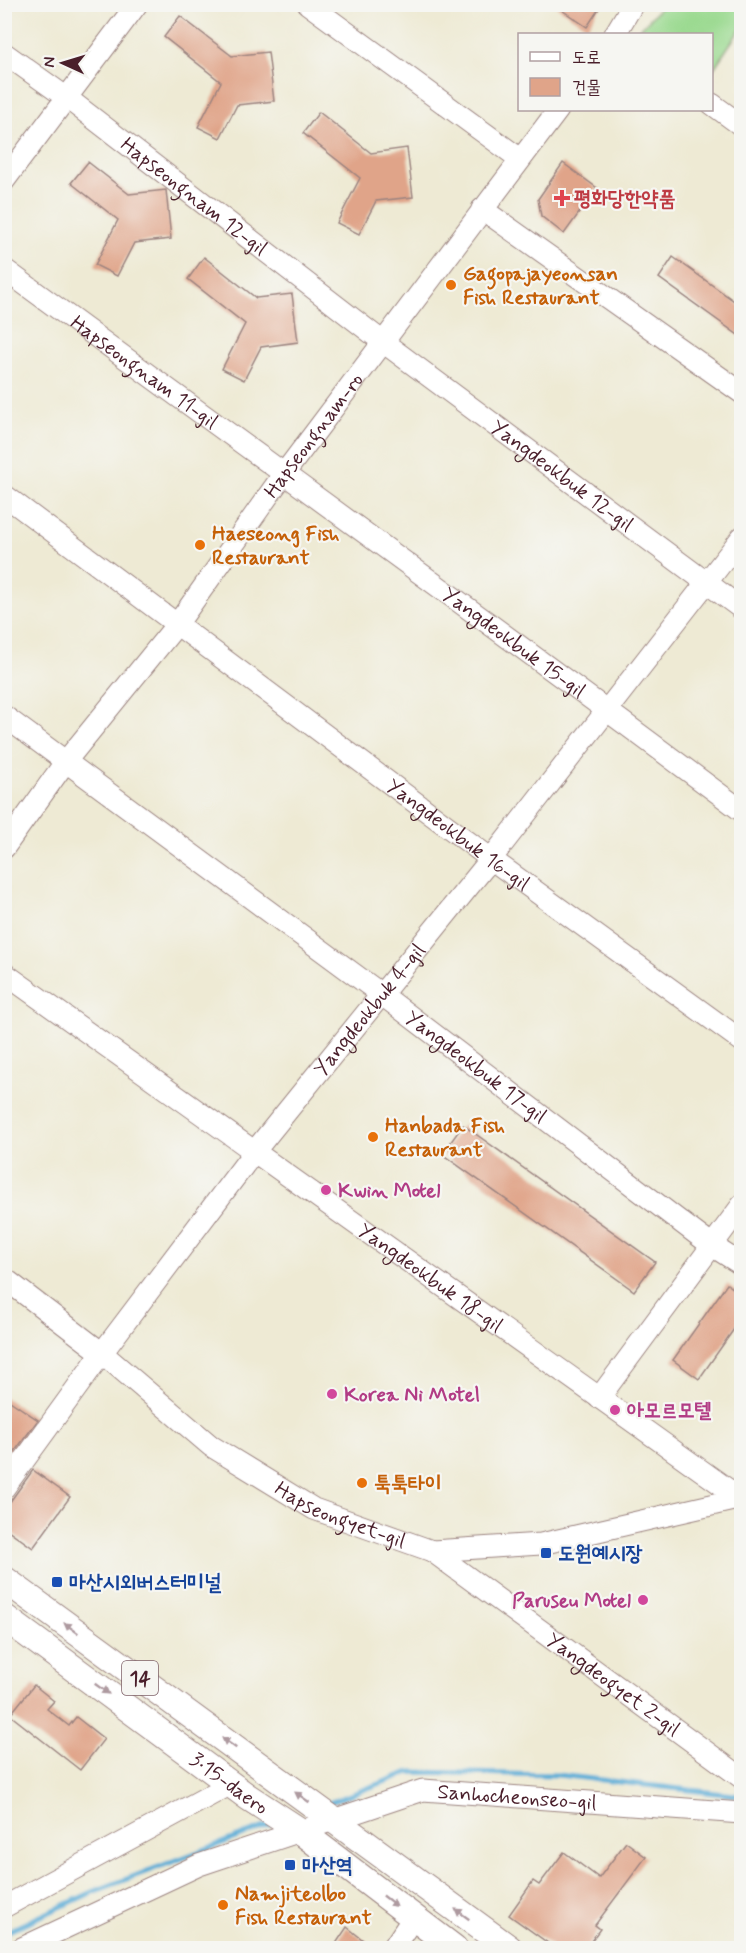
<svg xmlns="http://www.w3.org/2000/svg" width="746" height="1953" viewBox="0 0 746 1953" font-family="Mynerve,'Poor Story',sans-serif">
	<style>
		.green { fill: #99d98e; stroke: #727c5c; stroke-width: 1.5 }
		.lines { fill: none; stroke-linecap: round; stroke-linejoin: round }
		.stream { stroke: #5cadd7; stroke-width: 5 }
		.building { fill: #e0a489 }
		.minor-casing { stroke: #9c8480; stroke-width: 23 }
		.major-casing { stroke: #9c8480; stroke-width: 28 }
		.minor { stroke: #fff; stroke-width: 21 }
		.major { stroke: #fff; stroke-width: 26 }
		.oneway { fill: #ae9aa0 }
		.health-dot { fill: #e0444e; stroke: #f6f6f2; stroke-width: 2 }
		.food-dot { fill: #e8710a; stroke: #f6f6f2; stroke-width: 2 }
		.hotel-dot { fill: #d1479c; stroke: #f6f6f2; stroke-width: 2 }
		.transit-dot { fill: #1a4fb4; stroke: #f6f6f2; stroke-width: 2 }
		.labels { text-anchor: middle; stroke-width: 4.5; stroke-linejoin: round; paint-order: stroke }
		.shield { fill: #f6f6f2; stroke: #7e6067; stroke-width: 1.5 }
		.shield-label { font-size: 20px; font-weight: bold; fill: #4a1f2b }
		.street-label { font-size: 21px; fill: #4a1f2b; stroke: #f6f6f2 }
		.health-label { font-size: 21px; font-weight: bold; fill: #be3a42; stroke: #f6f6f2; text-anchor: start }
		.food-label { font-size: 21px; font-weight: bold; fill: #c56008; stroke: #f6f6f2; text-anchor: start }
		.hotel-label { font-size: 21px; font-weight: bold; fill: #b23c85; stroke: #f6f6f2; text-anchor: start }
		.transit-label { font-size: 21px; font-weight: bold; fill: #164399; stroke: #f6f6f2; text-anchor: start }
	</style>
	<rect width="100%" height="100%" fill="#f6f6f2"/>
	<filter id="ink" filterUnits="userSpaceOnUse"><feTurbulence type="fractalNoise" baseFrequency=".0167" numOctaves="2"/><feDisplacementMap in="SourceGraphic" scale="12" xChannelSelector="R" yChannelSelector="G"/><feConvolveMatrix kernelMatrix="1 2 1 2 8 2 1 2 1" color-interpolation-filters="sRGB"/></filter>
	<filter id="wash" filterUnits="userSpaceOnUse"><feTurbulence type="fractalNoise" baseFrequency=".008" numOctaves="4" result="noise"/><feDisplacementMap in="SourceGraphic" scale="24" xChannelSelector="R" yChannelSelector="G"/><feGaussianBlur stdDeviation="1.35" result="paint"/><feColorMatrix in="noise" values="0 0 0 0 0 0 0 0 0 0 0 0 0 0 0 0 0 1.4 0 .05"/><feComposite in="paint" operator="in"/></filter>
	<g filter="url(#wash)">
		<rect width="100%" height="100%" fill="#eeead4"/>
		<!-- green -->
		<path class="green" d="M663 5H741V28L712 71V34H640L637 32Z"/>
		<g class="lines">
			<!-- stream -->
			<g class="stream">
				<path d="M326 1804 410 1772 558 1775 742 1796"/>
				<path d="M4 1933 95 1891 275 1823"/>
			</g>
		</g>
		<g id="blocks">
			<!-- building -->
			<g class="building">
				<path d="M553 4H602L587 27Z"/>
				<path d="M180 16 232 56 268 52 274 101 237 105 220 138 198 127 221 82 164 37Z"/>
				<path d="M319 112 371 153 407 148 413 197 376 201 359 234 337 223 360 178 303 133Z"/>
				<path d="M88 162 129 194 166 190 171 239 134 243 117 276 95 265 118 220 71 183Z"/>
				<path d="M563 163 597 188 564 234 541 216 538 199Z"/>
				<path d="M204 257 256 298 292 294 298 342 261 347 244 380 222 369 245 324 188 279Z"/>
				<path d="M673 257 741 306V337L659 278Z"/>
				<path d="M463 1125 655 1262 634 1291 442 1154Z"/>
				<path d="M727 1284 741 1294V1319L699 1379 673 1360Z"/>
				<path d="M4 1397 38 1420 4 1466Z"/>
				<path d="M33 1470 70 1497 33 1548 4 1527V1510Z"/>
				<path d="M34 1685 54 1701 47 1709 69 1726 76 1717 104 1739 80 1770 10 1715Z"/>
				<path d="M626 1842 646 1857 595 1925 600 1929 586 1948H555L509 1915 533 1881 539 1885 564 1852 599 1878Z"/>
				<path d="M347 1927 373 1948H333Z"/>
			</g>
		</g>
	</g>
	<g filter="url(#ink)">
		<use href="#blocks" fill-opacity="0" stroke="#9c8480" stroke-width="1.5"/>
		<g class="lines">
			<defs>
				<g id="minor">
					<path d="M308 4 520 159"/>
					<path d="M615 34 633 4"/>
					<path id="s1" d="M4 53 67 98 383 342 742 609"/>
					<path d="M712 104 742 126"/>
					<path d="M4 181 137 4"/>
					<path d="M482 209 742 393"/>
					<path id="s2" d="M4 269C250 450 498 628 742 811"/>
					<path id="s3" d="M4 495 491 859 742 1041"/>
					<path id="s4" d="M4 716 381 994 711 1245 742 1265"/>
					<path id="s5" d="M4 848 66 761 178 623 283 475 558 110"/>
					<path id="s6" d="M4 973 740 1498"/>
					<path id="s7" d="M4 1278 102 1353 211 1446 314 1509 432 1551 541 1544 742 1498"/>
					<path d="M599 1398 742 1205"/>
					<path id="s8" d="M4 1488 102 1353 254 1152 491 859 742 537"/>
					<path id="s9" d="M432 1551 742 1778"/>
					<path d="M4 1907 231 1784"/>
					<path id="s10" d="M22 1948 199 1865 423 1790 742 1813"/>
					<path d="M393 1948 413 1918"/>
				</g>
				<g id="major">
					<path d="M4 1579 509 1948"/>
					<path id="s11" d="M4 1617 248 1797 300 1831 454 1948"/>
				</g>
			</defs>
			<!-- minor casing -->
			<use href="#minor" class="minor-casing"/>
			<!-- major casing -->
			<use href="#major" class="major-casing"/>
			<!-- minor -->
			<use href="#minor" class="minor"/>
			<!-- major -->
			<use href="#major" class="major"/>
		</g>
		<!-- one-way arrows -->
		<defs><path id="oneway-solid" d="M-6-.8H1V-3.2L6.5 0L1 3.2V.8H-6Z" transform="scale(1.5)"/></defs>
		<g class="oneway">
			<use href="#oneway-solid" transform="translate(71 1628) rotate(-144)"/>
			<use href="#oneway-solid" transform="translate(102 1689) rotate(36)"/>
			<use href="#oneway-solid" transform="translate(229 1743) rotate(-144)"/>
			<use href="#oneway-solid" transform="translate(302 1797) rotate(-145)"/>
			<use href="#oneway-solid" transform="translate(390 1901) rotate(38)"/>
			<use href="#oneway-solid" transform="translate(462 1914) rotate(-144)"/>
		</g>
	</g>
	<!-- markers -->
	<path class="health-dot" d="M559 189h6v6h6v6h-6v6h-6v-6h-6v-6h6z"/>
	<g class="food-dot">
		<circle cx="451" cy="285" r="6"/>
		<circle cx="200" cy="545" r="6"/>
		<circle cx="373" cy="1137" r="6"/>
		<circle cx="362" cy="1483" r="6"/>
		<circle cx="223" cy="1905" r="6"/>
	</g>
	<g class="hotel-dot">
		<circle cx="326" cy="1190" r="6"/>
		<circle cx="332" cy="1394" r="6"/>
		<circle cx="615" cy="1410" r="6"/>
		<circle cx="643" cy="1600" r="6"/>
	</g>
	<g class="transit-dot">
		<rect x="540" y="1547" width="12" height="12" rx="3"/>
		<rect x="51" y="1576" width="12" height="12" rx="3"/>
		<rect x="284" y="1859" width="12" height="12" rx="3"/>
	</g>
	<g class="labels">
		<!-- shield labels -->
		<rect class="shield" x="122" y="1661" width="36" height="34" rx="4.5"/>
		<g class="shield-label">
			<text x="140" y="1685">14</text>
		</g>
		<!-- street labels -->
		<g class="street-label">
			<text dy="7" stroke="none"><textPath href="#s1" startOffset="238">Hapseongnam 12-gil</textPath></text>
			<text dy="7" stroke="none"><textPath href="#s2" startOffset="174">Hapseongnam 11-gil</textPath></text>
			<text dy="7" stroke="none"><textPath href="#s5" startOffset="516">Hapseongnam-ro</textPath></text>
			<text dy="7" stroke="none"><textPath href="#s1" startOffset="700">Yangdeokbuk 12-gil</textPath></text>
			<text dy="7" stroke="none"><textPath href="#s2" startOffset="632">Yangdeokbuk 15-gil</textPath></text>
			<text dy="7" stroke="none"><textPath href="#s3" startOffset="567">Yangdeokbuk 16-gil</textPath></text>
			<text dy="7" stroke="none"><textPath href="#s8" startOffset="602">Yangdeokbuk 4-gil</textPath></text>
			<text dy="7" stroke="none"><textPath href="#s4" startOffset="588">Yangdeokbuk 17-gil</textPath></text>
			<text dy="7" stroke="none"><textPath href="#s6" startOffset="524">Yangdeokbuk 18-gil</textPath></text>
			<text dy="7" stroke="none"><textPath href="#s7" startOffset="414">Hapseongyet-gil</textPath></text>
			<text dy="7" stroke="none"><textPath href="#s9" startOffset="225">Yangdeogyet 2-gil</textPath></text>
			<text dy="7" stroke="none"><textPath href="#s11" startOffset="280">3·15-daero</textPath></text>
			<text dy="7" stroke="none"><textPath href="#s10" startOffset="526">Sanhocheonseo-gil</textPath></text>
		</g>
		<!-- health labels -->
		<g class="health-label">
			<text x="574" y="205">평화당한약품</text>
		</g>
		<!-- food labels -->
		<g class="food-label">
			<text x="463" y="280">Gagopajayeonsan<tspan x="463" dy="24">Fish Restaurant</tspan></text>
			<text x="212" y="540">Haeseong Fish<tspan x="212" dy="24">Restaurant</tspan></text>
			<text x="385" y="1132">Hanbada Fish<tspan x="385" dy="24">Restaurant</tspan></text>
			<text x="374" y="1490">툭툭타이</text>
			<text x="235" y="1900">Namjiteolbo<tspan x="235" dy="24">Fish Restaurant</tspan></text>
		</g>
		<!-- hotel labels -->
		<g class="hotel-label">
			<text x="338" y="1197">Kwin Motel</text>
			<text x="344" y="1401">Korea Ni Motel</text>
			<text x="627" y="1417">아모르모텔</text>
			<text x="631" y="1607" text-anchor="end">Paruseu Motel</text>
		</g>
		<!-- transit labels -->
		<g class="transit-label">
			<text x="558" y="1560">도원예시장</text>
			<text x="69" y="1589">마산시외버스터미널</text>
			<text x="302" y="1872">마산역</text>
		</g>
	</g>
	<!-- margin -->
	<rect width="746" height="1953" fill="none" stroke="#f6f6f2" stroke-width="24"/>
	<!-- legend -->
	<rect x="518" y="33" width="195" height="78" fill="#f6f6f2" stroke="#b1a0a2" stroke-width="1.5"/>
	<rect x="530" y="52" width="30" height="9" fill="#ffffff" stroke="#b1a0a2" stroke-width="1.5"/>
	<text x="572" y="63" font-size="18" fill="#4a1f2b">도로</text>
	<rect x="530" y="78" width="30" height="18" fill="#e0a489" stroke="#b1a0a2" stroke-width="1.5"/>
	<text x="572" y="93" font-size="18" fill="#4a1f2b">건물</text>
	<!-- north arrow -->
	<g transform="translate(63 63) rotate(274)" stroke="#f6f6f2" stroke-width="4.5" paint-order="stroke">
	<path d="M0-4.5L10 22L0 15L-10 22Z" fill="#4a1f2b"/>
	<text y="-9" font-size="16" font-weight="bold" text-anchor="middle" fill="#4a1f2b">N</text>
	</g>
</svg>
